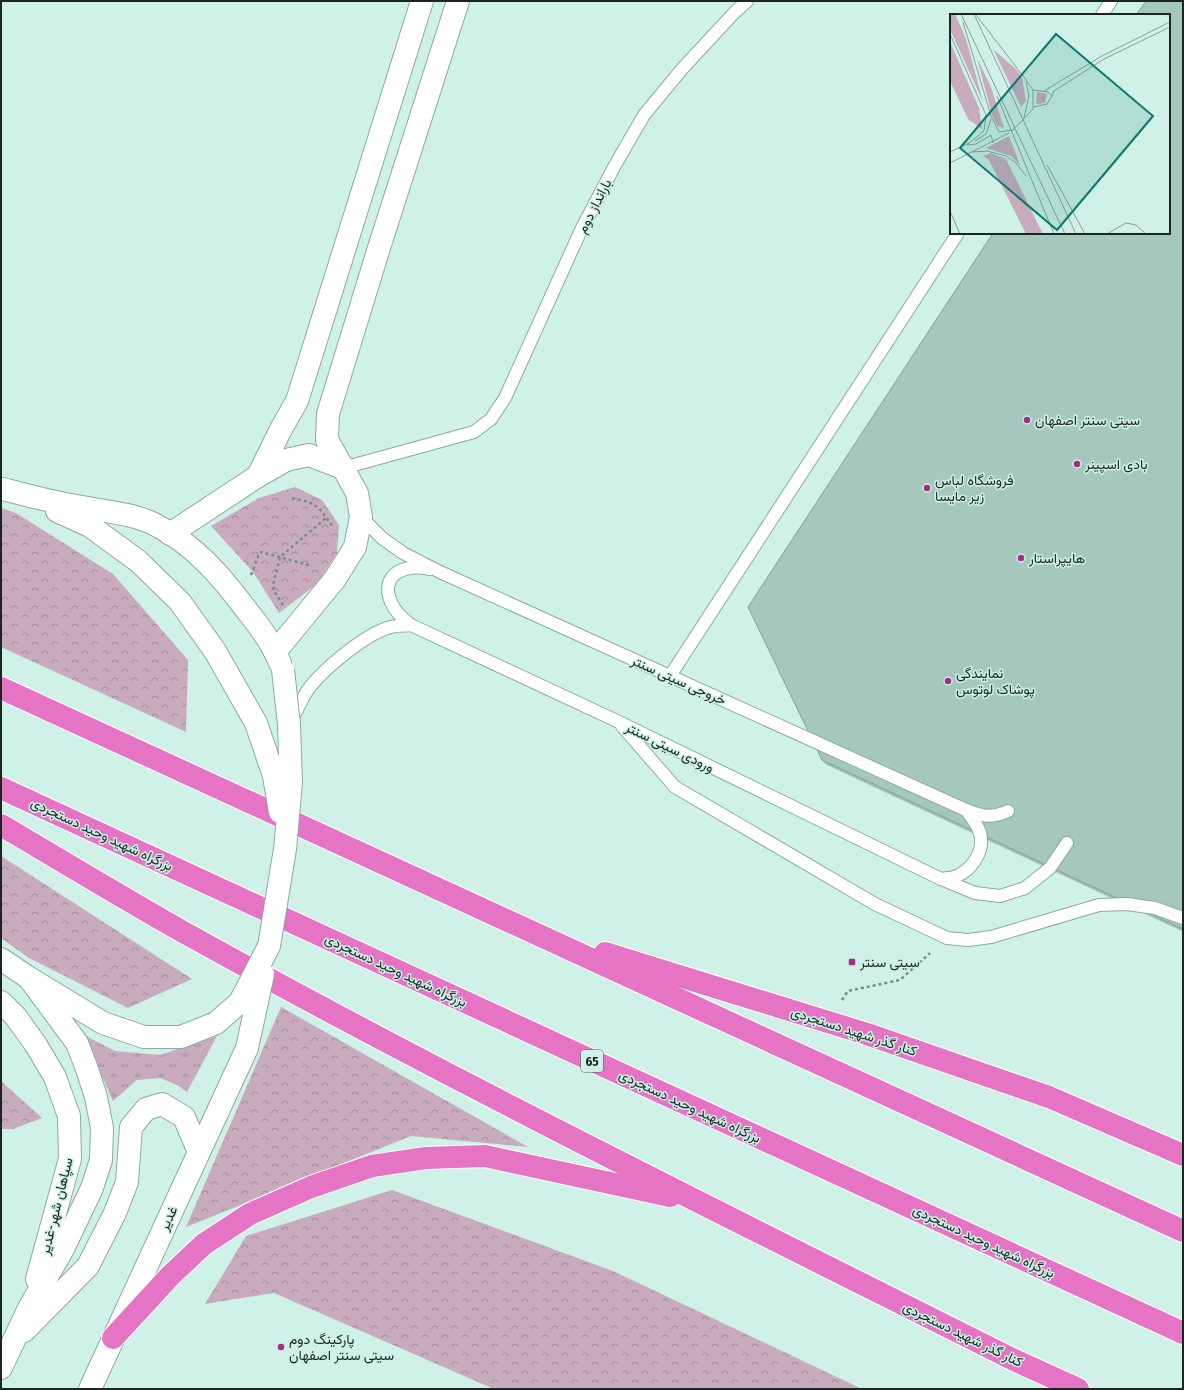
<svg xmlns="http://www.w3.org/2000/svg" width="1184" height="1390" viewBox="0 0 1184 1390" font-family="'Fira Sans Condensed',Vazirmatn,sans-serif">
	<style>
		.grass { fill: url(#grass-tufts) }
		.forest { fill: url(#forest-crowns) }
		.building { fill: #a6c7bd; stroke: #83a399; filter: url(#shadow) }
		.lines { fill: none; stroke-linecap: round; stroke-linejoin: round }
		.lane-casing { stroke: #8baba1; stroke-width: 14 }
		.street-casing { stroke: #8baba1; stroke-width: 24 }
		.secondary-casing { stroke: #8baba1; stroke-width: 24 }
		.highway-casing { stroke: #fff; stroke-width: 24 }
		.path { stroke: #768e87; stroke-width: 2.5; stroke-dasharray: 3 3; stroke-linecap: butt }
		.lane { stroke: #fff; stroke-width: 12 }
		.street { stroke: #fff; stroke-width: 22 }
		.secondary { stroke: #fff; stroke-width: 22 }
		.highway { stroke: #e575c4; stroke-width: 22 }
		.secondary-bridge-casing { stroke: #8baba1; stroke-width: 24; stroke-linecap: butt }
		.secondary-bridge { stroke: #fff; stroke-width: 22 }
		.poi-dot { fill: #a42e86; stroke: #cff1e7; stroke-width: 1.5 }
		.labels { text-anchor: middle; stroke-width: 3; stroke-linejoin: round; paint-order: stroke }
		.shield { fill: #cff1e7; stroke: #50635d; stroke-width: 1 }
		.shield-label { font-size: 13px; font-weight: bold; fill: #192622 }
		.street-label { font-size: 14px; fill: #192622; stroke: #cff1e7 }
		.poi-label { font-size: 14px; fill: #192622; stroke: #cff1e7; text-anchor: start }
		.inset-road { fill: none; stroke: #86a098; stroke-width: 1 }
		.view { fill: #0f766e; fill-opacity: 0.15; stroke: #0f766e; stroke-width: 2 }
		.inset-edge { fill: none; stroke: #192622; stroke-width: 2 }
	</style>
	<defs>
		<pattern id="grass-tufts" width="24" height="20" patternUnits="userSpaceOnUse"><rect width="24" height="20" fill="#c8acbe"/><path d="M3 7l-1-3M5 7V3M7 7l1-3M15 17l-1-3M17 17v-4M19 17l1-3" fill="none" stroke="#a28c9a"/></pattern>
		<pattern id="forest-crowns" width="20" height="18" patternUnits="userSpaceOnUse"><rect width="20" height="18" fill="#c8acbe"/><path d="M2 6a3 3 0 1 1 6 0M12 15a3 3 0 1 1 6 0" fill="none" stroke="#a28c9a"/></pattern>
		<filter id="shadow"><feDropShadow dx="3.5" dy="3.5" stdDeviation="0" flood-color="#0004"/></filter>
	</defs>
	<rect width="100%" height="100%" fill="#cff1e7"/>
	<!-- grass -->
	<path class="grass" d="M84 1035 115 1051 160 1055 217 1036 187 1092 177 1085 160 1078 137 1080 113 1101Z"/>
	<!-- forest -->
	<g class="forest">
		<path d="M295 487 322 500 339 525 337 553 317 584 279 613 253 572 211 526 259 498Z"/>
		<path d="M1 508 16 513 113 574 188 660 186 732 1 647Z"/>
		<path d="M1 856 192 979 128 1008 29 958 1 938Z"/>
		<path d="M281 1007 528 1147 411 1136 186 1227Z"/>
		<path d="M1 1081 42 1118 13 1129H1Z"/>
		<path d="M392 1190 613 1271 862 1389H494L274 1293 205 1304 246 1236Z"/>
	</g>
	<!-- building -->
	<path class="building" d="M1146 1H1183V929L822 760 748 607 993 233H1169V15H1136Z"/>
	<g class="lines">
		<defs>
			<g id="lane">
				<path d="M1102 15 1111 1"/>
				<path d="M343 468 474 432 491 419 505 398 581 230 614 167 644 115 682 69 734 13 747 1"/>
				<path d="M361 517 382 538 403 553 440 572 966 810C983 816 990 819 1008 811"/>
				<path d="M411 625C403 619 395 612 391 602 379 574 406 563 429 569"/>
				<path d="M670 676 958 233"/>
				<path d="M291 721C296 712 301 701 307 691 322 670 370 629 396 626 401 625 406 626 411 625L619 722 941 879 975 893 1000 896 1025 888 1050 868 1067 843"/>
				<path d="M622 726 675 787 875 904 947 938 968 940 991 937 1099 905 1127 904 1155 908 1183 918"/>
				<path d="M941 879C946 878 952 878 957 876 971 870 983 853 981 838 980 827 972 818 966 810"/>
			</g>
			<g id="street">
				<path d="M343 468 327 440 328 414 378 251 458 1"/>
				<path d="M258 476 281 429 297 401 422 1"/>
			</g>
			<g id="secondary">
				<path d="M3 489C26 495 48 501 71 505 98 511 130 512 154 524 194 544 222 577 248 612 261 628 273 645 280 663"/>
				<path d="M57 511 90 526 138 561 180 602 215 651"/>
				<path d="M170 534 258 476 286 460 309 455 343 468 357 493 361 517 355 547 335 579 275 652"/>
				<path d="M1 959 29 978 103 1023 144 1037H181L216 1023"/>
				<path d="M1 1002 16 1017 36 1045 55 1077 69 1116 70 1159 37 1279"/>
				<path d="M24 1331 88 1266 115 1213 127 1182 131 1127 146 1109 162 1104 184 1117 199 1152"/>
				<path d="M1 1368 29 1308 63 1249 92 1188 101 1160 102 1128 96 1097 87 1069 77 1043 29 978"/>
				<path d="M90 1389 247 1048"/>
			</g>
			<g id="highway">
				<path d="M1 688 1183 1231"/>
				<path d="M1 788 1183 1333"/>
				<path d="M1 825C62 861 123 898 185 933 456 1083 735 1220 1012 1359L1078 1389"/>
				<path d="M605 953 867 1034 1049 1097 1183 1155"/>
				<path d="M113 1338 170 1276 204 1244 250 1214 311 1187 372 1166 426 1158 485 1156 670 1196"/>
			</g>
		</defs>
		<!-- lane casing -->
		<use href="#lane" class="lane-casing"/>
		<!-- street casing -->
		<use href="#street" class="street-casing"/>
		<!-- secondary casing -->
		<use href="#secondary" class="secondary-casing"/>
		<!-- highway casing -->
		<use href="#highway" class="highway-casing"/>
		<!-- path -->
		<g class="path">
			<path d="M292 498 309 502 319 508 333 527"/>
			<path d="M251 575 259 554 261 552 312 566"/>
			<path d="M283 605 274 591 273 585 280 557 326 518"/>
			<path d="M842 1000 848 991 900 980 930 953"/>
		</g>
		<!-- lane -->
		<use href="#lane" class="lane"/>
		<!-- street -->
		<use href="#street" class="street"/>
		<!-- secondary -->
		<use href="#secondary" class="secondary"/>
		<!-- highway -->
		<use href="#highway" class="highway"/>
		<defs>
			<g id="secondary-bridge">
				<path d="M215 651 256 723 274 776 280 812"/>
				<path d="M216 1023 240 1002 269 946 285 849 291 783 289 724 283 670"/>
				<path d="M247 1048 263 974"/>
			</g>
		</defs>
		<!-- secondary-bridge casing -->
		<use href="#secondary-bridge" class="secondary-bridge-casing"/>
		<!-- secondary-bridge -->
		<use href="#secondary-bridge" class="secondary-bridge"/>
	</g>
	<!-- markers -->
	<g class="poi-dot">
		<circle cx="1027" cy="420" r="4"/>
		<circle cx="1077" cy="464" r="4"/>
		<circle cx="927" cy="488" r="4"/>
		<circle cx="1021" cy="558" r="4"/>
		<circle cx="948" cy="681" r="4"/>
		<rect x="848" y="958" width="8" height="8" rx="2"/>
		<circle cx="281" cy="1347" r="4"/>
	</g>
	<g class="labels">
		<!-- shield labels -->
		<rect class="shield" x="581" y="1050" width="22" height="22" rx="3"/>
		<g class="shield-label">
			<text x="592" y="1066">65</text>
		</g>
		<!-- street labels -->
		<g class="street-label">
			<text transform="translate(594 206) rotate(-63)" y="5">بارانداز دوم</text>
			<text transform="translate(679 680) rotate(24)" y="5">خروجی سیتی سنتر</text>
			<text transform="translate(670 747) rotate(26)" y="5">ورودی سیتی سنتر</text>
			<text transform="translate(102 834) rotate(25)" y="5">بزرگراه شهید وحید دستجردی</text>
			<text transform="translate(396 970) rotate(25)" y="5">بزرگراه شهید وحید دستجردی</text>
			<text transform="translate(854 1031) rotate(18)" y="5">کنار گذر شهید دستجردی</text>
			<text transform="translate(690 1106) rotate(25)" y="5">بزرگراه شهید وحید دستجردی</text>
			<text transform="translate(56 1206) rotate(-76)" y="5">سپاهان شهر-غدیر</text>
			<text transform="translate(168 1218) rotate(-65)" y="5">غدیر</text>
			<text transform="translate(984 1241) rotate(25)" y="5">بزرگراه شهید وحید دستجردی</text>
			<text transform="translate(963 1334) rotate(26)" y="5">کنار گذر شهید دستجردی</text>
		</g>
		<!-- poi labels -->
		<g class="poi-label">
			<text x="1035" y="425">سیتی سنتر اصفهان</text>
			<text x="1085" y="469">بادی اسپینر</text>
			<text x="935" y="485">فروشگاه لباس<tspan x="935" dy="16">زیر مایسا</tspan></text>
			<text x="1029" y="563">هایپراستار</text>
			<text x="956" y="678">نمایندگی<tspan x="956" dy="16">پوشاک لوتوس</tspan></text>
			<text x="860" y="967">سیتی سنتر</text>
			<text x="289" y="1344">پارکینگ دوم<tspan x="289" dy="16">سیتی سنتر اصفهان</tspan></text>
		</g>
	</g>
	<!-- overview -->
	<g transform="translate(950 14)">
		<rect width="220" height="220" fill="#cff1e7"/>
		<path d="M0 0H5L16 25 33 88 0 15ZM0 28 29 94 32 115 18 105 0 67ZM43 35 66 55 72 63 76 87 71 93ZM27 44 41 73 54 114 47 112 42 101ZM87 78 97 80 95 89 86 90ZM59 122 70 151 61 142 36 134ZM41 139 56 145 93 220H76L39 146 33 142Z" fill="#c8acbe"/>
		<path class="inset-road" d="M11 0 115 220M24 0 126 220M26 1 73 62M13 8 41 102 49 118 63 116 83 95V76L72 60M0 20 36 101 34 117 18 130M83 76 98 78 102 82 97 90 84 93M94 77 152 42 220 8M47 82 104 220M102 82 104 77 154 45 220 13M74 104 79 82 76 68M25 127 36 120 41 105M17 131 26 130 41 121 43 129M0 138 19 129M23 138 37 137 56 142 66 149 76 162M0 149 59 119M97 151 135 220M0 197 10 220M157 220 176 209 186 211 196 220"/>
		<path class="view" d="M106 20 203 102 107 216 10 134Z"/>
		<rect width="220" height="220" class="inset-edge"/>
	</g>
	<!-- border -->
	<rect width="1184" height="1390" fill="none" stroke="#192622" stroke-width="4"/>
</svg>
